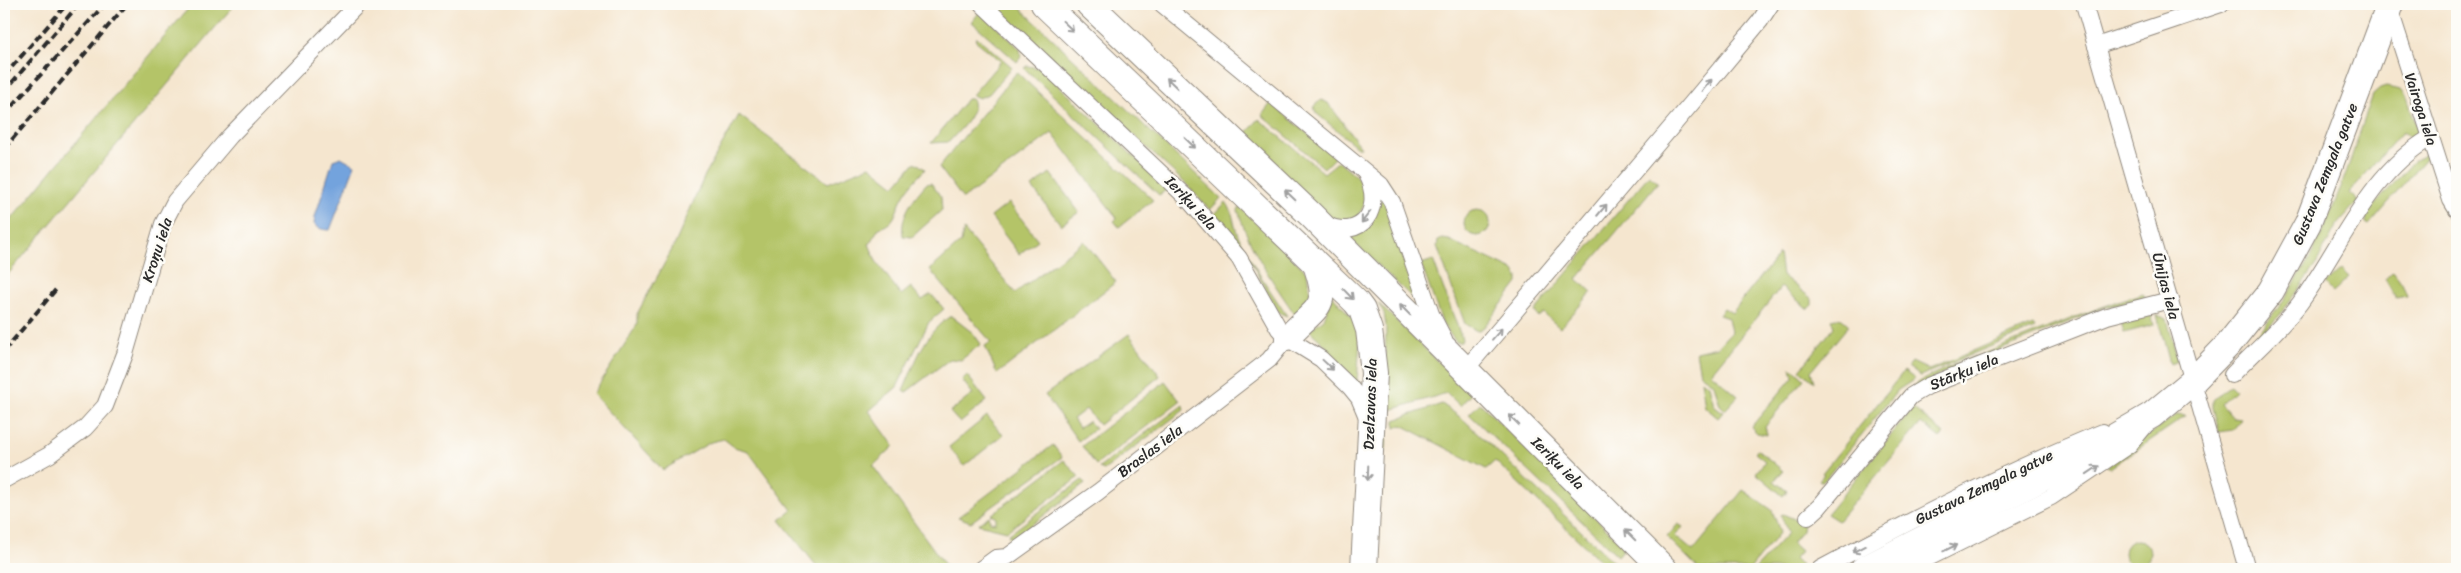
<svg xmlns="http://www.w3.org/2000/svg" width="2461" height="573" viewBox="0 0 2461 573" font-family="Sriracha,sans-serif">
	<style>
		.green { fill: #b4c467; stroke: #707849 }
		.water { fill: #73a3dd; stroke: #4f6784 }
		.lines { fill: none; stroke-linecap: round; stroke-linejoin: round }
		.street-casing { stroke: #90887d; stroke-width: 18 }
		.secondary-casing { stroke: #90887d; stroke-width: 26 }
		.primary-casing { stroke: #90887d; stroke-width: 28 }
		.street { stroke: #fff; stroke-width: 16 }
		.secondary { stroke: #fff; stroke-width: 24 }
		.primary { stroke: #fff; stroke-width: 26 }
		.rail { stroke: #2b2b2b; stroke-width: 4; stroke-dasharray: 8 4; stroke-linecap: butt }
		.oneway { stroke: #a0a0a0 }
		.labels { text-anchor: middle; stroke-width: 5; stroke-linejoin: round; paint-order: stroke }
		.street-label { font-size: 15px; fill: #2b2b2b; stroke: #fdfcf7 }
	</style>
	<rect width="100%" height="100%" fill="#fdfcf7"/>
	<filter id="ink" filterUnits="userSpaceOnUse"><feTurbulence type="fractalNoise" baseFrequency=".02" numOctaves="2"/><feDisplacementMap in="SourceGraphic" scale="10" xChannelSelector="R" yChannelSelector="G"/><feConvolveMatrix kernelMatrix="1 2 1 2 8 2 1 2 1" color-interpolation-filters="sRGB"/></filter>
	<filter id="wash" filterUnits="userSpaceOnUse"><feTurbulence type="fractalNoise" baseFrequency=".0096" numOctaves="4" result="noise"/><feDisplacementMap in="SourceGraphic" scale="20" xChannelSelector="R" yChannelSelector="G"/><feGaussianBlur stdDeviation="1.12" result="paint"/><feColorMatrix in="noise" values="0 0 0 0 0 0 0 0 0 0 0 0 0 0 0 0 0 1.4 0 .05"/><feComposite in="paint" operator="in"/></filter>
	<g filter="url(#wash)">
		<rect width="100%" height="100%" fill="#f5e6cf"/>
		<!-- green -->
		<g class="green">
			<path d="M192 4H235L4 279V228Z"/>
			<path d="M993 4H1016L1221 198 1210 210 1187 185Z"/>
			<path d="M980 11 1020 49 1021 57 1017 62 972 22Z"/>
			<path d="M977 37 1012 67 989 94 979 98 972 95 1001 61 975 40Z"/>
			<path d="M1027 66 1040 68 1168 189 1159 195 1024 68Z"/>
			<path d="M1017 72 1024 79 1153 200 1119 227 1114 221 1117 218 1052 133 963 199 939 167Z"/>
			<path d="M2386 87 2401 90 2407 97 2418 130 2412 139 2403 131 2349 193 2358 201 2336 226 2317 263 2279 316 2229 368C2257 337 2283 304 2304 268 2335 215 2352 153 2373 95L2380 89Z"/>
			<path d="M967 99H972C979 114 958 131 949 142L931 143Z"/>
			<path d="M1321 100 1328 103 1361 147H1357L1316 113 1314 106Z"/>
			<path d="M1271 103 1335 157 1324 168 1262 115Z"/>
			<path d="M739 115 828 183 870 166 895 186 915 162 925 169C918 177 909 186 904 195 895 209 898 223 879 228L869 244 876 261 901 295 911 287 922 300 931 294 944 309 929 322 897 387 869 411 894 446 873 466 948 569H819L780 520 792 510 748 451 734 447 724 439 711 442 663 470 593 394 637 325V314L675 244 705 175Z"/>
			<path d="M1259 119 1324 173 1339 161C1362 181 1377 190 1355 220L1332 223 1244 136Z"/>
			<path d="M2427 154 2428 156 2369 225 2366 223 2365 216 2369 211 2415 160Z"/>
			<path d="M1050 173 1079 212 1061 225 1032 187Z"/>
			<path d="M1649 175 1658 182 1577 279 1592 292 1560 328 1543 313 1538 317 1535 311Z"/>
			<path d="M931 183 941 197 942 210 912 237 903 236C900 215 913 199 926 184Z"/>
			<path d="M1383 198 1420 305 1348 237Z"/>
			<path d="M1226 202C1234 212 1233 224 1238 235 1251 264 1270 290 1287 316L1280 313 1273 304 1254 267 1214 215Z"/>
			<path d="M1009 203 1038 240 1019 254 991 217Z"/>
			<path d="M1240 207 1307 272 1310 293 1308 301 1296 316C1273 282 1249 249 1238 210Z"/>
			<circle cx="1477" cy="223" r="13"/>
			<path d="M964 230 1015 293 1084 241 1116 282 997 374 985 346 991 342 930 270 961 242Z"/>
			<path d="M1442 239 1449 240 1513 270 1518 277V283L1484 327 1477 331 1465 324 1437 246 1438 241Z"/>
			<path d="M1779 254 1782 275 1812 299V305L1808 309 1781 287 1711 373 1738 396 1725 410 1720 405 1714 384 1700 374 1696 352 1717 347 1731 332 1728 318 1719 315 1724 308 1732 313Z"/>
			<path d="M1433 260 1462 339 1461 342H1456L1443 325 1421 264Z"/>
			<path d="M2341 269 2349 277 2333 292 2325 284Z"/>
			<path d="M2393 271 2402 283 2407 296 2396 298 2385 279Z"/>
			<path d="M2143 293 2145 297 2103 308 1939 375 1893 405C1918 374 1961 363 1996 349 2045 329 2093 309 2143 293Z"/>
			<path d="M1332 295 1354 320 1360 339 1357 383 1327 356 1328 348 1309 330 1324 319Z"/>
			<path d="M1378 303 1471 394 1460 406 1447 393 1387 411 1386 449H1383L1386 327 1384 313Z"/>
			<path d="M2151 313 2154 325 2124 333 2121 321Z"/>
			<path d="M2157 315 2167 319 2178 361 2170 364Z"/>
			<path d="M951 316 973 333 981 344 961 360 950 359 905 393 903 391C915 364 924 332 951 316Z"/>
			<path d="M1836 318 1842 319 1849 325 1811 371 1814 382 1800 370 1834 327 1831 319Z"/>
			<path d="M2033 325 2035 328 1920 376 1908 367 1912 362 1929 370Z"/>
			<path d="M1129 334 1160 376 1099 425 1086 409 1073 419 1079 428 1089 421 1095 429 1078 441 1045 395Z"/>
			<path d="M1791 367 1804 379 1765 426 1767 435 1757 433 1751 427 1793 377Z"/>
			<path d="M1904 371 1915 379 1898 390 1823 482 1819 480 1824 474 1822 473Z"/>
			<path d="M967 375 987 401 960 423 950 412 973 394 962 380Z"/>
			<path d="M1701 380 1709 385 1714 405 1723 412 1718 418 1705 407Z"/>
			<path d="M1165 381 1180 401 1096 465 1082 446Z"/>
			<path d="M2230 385 2235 390 2221 404 2233 418 2241 419 2233 430 2219 432 2213 407V400Z"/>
			<path d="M1480 403 1623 545V550L1618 556 1469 414Z"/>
			<path d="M1442 404 1464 420 1621 569H1609L1495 461 1486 469 1402 425 1395 428V420Z"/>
			<path d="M1183 405 1184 410 1104 470 1099 468Z"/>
			<path d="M1913 408 1944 434 1940 438 1921 423 1838 521 1827 514Z"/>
			<path d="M2176 415 2186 416 2110 468 2107 466Z"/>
			<path d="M987 416 1003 435 964 466 949 447Z"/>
			<path d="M1053 445 1062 457 971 522 958 517Z"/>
			<path d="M1757 449 1783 471 1774 481 1787 491 1783 496 1756 473 1765 461 1755 453Z"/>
			<path d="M1064 460 1079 477 1007 531 978 524 989 516 990 522 996 523V517L991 515Z"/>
			<path d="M1082 480 1085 484 1012 540 1008 535Z"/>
			<path d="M1743 490 1772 510 1780 532 1750 569H1699L1667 537 1678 524 1683 527 1675 536 1693 551Z"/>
			<path d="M1783 514 1803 523 1802 531 1792 543 1801 551 1795 558 1802 565 1795 569H1755L1788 533 1781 515Z"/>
			<circle cx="2137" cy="553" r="13"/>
		</g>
		<!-- water -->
		<path class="water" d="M341 157 355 165 330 230C324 230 318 229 314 224L315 217 333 160Z"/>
	</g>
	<g filter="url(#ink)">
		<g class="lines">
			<defs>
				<g id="street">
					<path d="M982 4 1187 198 1239 258 1279 329 1287 338 1321 359 1350 387 1359 398 1367 417"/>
					<path d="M1162 4 1381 185 1392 202 1431 314 1444 339"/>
					<path d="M2084 4 2247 569"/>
					<path d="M2389 7 2451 200 2457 210"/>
					<path d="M2096 46 2221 4"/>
					<path d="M1324 224C1363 242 1384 208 1366 174"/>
					<path d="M1465 370 1691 104 1760 21 1771 4"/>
					<path d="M2232 375C2255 351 2280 330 2300 303 2341 247 2368 174 2430 138"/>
					<path d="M4 480 49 455 85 428 105 406 125 354 163 224 175 201 230 136 358 4"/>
					<path d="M1808 517 1819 507 1911 396 1928 386 2107 316 2170 300"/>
					<path d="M981 569 996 558 1007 557 1098 492 1269 360 1287 338"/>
					<path d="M1820 569C1912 520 2006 471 2103 432"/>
					<path d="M1906 569 2051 497 2130 444 2145 426"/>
				</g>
				<path id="secondary" d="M1287 338C1318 304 1332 310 1313 259"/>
				<g id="primary">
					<path d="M1044 4 1356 302 1362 310 1369 330 1374 373 1364 569"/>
					<path d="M1089 4 1311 215 1664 569"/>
					<path d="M1864 569 2058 470 2152 415 2192 382 2228 345 2271 291 2308 223 2390 4"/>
				</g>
			</defs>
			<!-- street casing -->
			<use href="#street" class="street-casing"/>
			<!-- secondary casing -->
			<use href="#secondary" class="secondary-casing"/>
			<!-- primary casing -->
			<use href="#primary" class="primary-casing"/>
			<!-- street -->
			<use href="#street" class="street"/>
			<!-- secondary -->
			<use href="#secondary" class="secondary"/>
			<!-- primary -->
			<use href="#primary" class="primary"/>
			<!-- rail -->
			<g class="rail">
				<path d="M4 76 67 4"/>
				<path d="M4 92 79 4"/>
				<path d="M4 115 105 4"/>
				<path d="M4 149 127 4"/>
				<path d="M4 351 58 287"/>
			</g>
		</g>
		<!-- one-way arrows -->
		<defs><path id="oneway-shaft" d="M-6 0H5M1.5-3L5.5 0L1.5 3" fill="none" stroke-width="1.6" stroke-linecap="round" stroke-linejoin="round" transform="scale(1.25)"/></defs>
		<g class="oneway">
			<use href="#oneway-shaft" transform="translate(1068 26) rotate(43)"/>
			<use href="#oneway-shaft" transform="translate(1172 83) rotate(-136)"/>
			<use href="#oneway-shaft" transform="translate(1707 85) rotate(-50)"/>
			<use href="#oneway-shaft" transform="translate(1190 143) rotate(44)"/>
			<use href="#oneway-shaft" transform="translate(1290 195) rotate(-136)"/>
			<use href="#oneway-shaft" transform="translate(1602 210) rotate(-50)"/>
			<use href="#oneway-shaft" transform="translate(1366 217) rotate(128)"/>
			<use href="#oneway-shaft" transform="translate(1348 294) rotate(46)"/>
			<use href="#oneway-shaft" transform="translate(1405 310) rotate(-135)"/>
			<use href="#oneway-shaft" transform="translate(1497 334) rotate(-49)"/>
			<use href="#oneway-shaft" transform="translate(1328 365) rotate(43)"/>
			<use href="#oneway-shaft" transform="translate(1514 420) rotate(-135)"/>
			<use href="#oneway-shaft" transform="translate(2093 470) rotate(-34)"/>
			<use href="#oneway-shaft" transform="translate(1368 473) rotate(92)"/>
			<use href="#oneway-shaft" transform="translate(1630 535) rotate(-135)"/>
			<use href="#oneway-shaft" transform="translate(1950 548) rotate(-26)"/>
			<use href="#oneway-shaft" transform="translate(1859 549) rotate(152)"/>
		</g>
	</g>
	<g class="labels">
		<!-- street labels -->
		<g class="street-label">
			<text transform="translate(2421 109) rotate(72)" y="5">Vairoga iela</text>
			<text transform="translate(2325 174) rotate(-68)" y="5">Gustava Zemgala gatve</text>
			<text transform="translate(1191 203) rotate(47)" y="5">Ieriķu iela</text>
			<text transform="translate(157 250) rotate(-72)" y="5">Kroņu iela</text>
			<text transform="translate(2166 286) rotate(75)" y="5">Ūnijas iela</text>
			<text transform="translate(1964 372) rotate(-22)" y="5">Stārķu iela</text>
			<text transform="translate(1370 404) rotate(-88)" y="5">Dzelzavas iela</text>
			<text transform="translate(1150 451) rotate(-37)" y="5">Braslas iela</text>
			<text transform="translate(1558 463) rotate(45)" y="5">Ieriķu iela</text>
			<text transform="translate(1984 487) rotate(-26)" y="5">Gustava Zemgala gatve</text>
		</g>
	</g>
	<!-- margin -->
	<rect width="2461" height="573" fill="none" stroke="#fdfcf7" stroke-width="20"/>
</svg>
